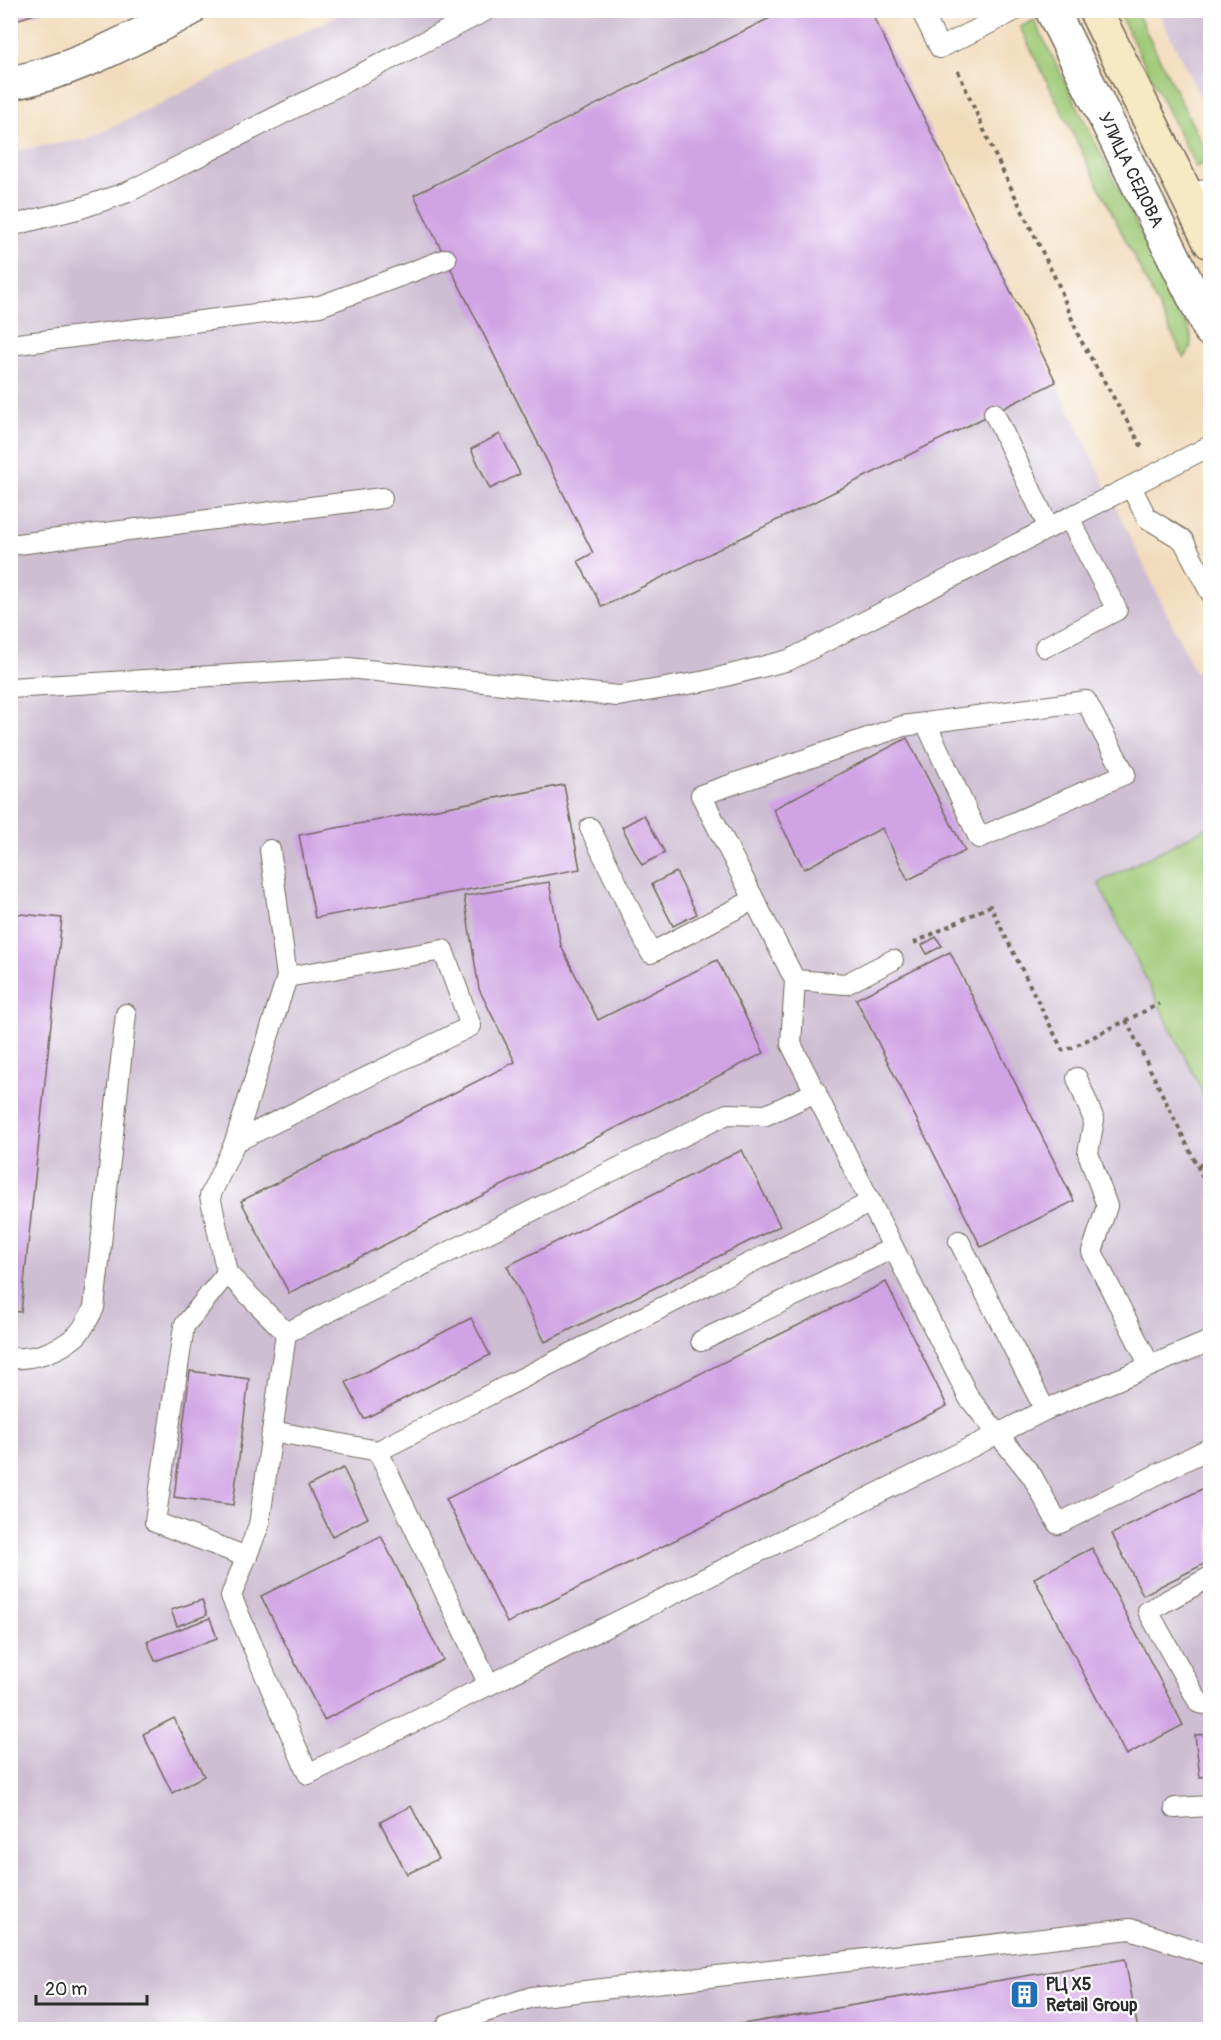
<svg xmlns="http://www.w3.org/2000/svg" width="1221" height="2040" viewBox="0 0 1221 2040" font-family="Pangolin,sans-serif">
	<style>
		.industrial { fill: #cebed2 }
		.green { fill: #9ec874; stroke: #647a50; stroke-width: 1.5 }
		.building { fill: #d0a3e4 }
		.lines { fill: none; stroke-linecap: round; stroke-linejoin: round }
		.lane-casing { stroke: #71695d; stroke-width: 22 }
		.street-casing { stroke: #71695d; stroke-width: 36 }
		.secondary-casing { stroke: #71695d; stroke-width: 36 }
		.path { stroke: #71695d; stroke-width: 4; stroke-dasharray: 4.5 4.5; stroke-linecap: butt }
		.lane { stroke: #fff; stroke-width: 20 }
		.street { stroke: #fff; stroke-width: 33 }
		.secondary { stroke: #f7e9c3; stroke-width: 33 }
		.labels { text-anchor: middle; stroke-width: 4.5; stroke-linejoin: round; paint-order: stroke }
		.street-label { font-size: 18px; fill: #2b2b2b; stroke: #fff }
		.poi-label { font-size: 18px; font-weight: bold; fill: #2b2b2b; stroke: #fff; text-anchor: start }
	</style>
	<rect width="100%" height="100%" fill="#fff"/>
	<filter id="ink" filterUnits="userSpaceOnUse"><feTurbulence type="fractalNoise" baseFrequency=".0167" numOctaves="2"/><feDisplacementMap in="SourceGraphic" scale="12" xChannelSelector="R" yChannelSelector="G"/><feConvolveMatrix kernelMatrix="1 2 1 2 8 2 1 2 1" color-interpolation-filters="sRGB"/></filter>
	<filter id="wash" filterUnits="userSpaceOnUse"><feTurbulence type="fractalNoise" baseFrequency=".008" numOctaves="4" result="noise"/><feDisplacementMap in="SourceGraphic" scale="24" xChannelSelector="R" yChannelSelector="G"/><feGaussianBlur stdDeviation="1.35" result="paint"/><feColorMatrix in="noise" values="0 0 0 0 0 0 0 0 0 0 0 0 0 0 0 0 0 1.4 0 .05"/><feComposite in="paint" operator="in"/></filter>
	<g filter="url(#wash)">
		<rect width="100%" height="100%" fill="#f2dbbb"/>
		<!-- industrial -->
		<g class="industrial">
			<path d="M346 11H870L1056 382 1195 672 1210 670V2029L11 2030V151L88 139Z"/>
			<path d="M1158 11H1210V118Z"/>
		</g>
		<!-- green -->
		<g class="green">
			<path d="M1118 11H1136L1210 160 1196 167Z"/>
			<path d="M1034 20 1190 331C1192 342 1192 350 1184 358L1020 27Z"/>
			<path d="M1210 826V1107L1098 883Z"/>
		</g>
		<g id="blocks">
			<!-- building -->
			<g class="building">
				<path d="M10 10H44V11L10 22Z"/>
				<path d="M786 10H870L1056 382 602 607 578 561 593 553 414 195Z"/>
				<path d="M500 434 520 474 490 489 471 449Z"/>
				<path d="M907 738 965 851 908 880 882 828 804 869 773 809Z"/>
				<path d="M564 785 580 869 315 918 299 835Z"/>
				<path d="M644 815 665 853 642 865 622 827Z"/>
				<path d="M676 872 697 914 673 926 652 884Z"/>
				<path d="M549 882 561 946 598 1020 717 960 764 1053 289 1293 241 1201 515 1062 479 989 464 896Z"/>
				<path d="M10 913 62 918 21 1312 10 1311Z"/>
				<path d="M936 937 942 946 927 954 922 945Z"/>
				<path d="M950 952 1074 1201 981 1247 856 999Z"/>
				<path d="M742 1150 780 1226 545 1342 507 1266Z"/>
				<path d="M886 1282 947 1406 507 1623 446 1499Z"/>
				<path d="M471 1318 490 1355 364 1419 346 1382Z"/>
				<path d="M190 1371 249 1379 233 1505 174 1497Z"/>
				<path d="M343 1468 368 1518 332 1536 308 1486Z"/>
				<path d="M1210 1485V1561L1143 1595 1112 1534Z"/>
				<path d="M381 1536 443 1660 324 1720 261 1596Z"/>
				<path d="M1092 1548 1183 1725 1126 1755 1034 1578Z"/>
				<path d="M202 1600 207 1615 177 1626 171 1610Z"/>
				<path d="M210 1618 217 1638 155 1661 147 1641Z"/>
				<path d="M174 1718 204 1776 172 1793 143 1734Z"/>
				<path d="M1210 1734V1776L1200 1777 1195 1735Z"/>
				<path d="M411 1806 438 1859 407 1874 380 1822Z"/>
				<path d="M1125 1959 1138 2030H719V2028Z"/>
			</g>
		</g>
	</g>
	<g filter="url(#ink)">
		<use href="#blocks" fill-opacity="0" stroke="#71695d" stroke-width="1.5"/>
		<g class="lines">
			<defs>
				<g id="lane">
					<path d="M921 10 940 48 1016 10"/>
					<path d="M1188 198 1210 187"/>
					<path d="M10 226 81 208 128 192 487 10"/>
					<path d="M10 345 320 306 446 259"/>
					<path d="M994 413 1049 528"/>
					<path d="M1131 487 1147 518 1183 540 1210 592"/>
					<path d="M10 545 382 498"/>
					<path d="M1045 647 1117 610 1069 518"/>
					<path d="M10 688 348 668 618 696 706 681 789 660 1210 446"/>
					<path d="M926 723 979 838 1125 774 1086 701 903 726 701 795 795 980 791 1044 969 1398 998 1434 1045 1410 1210 1341"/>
					<path d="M590 828 651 953 753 900"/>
					<path d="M270 850 287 977 235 1142 210 1196 227 1273 286 1333"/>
					<path d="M795 980 846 984 893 960"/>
					<path d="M1077 1078 1094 1120 1088 1153 1107 1206 1092 1252 1150 1366"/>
					<path d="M816 1092 766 1115 727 1114 286 1333 259 1525 231 1596 308 1774 998 1434 1032 1476 1058 1524 1210 1448"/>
					<path d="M235 1142 471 1026 443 950 287 977"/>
					<path d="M959 1241 1045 1410"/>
					<path d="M227 1273 184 1326 155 1522 247 1557"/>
					<path d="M701 1341 893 1248"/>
					<path d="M10 1358C33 1360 59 1351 76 1336 84 1329 89 1317 94 1308L126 1014"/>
					<path d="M272 1431 378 1451 871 1202"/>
					<path d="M378 1451 489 1685"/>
					<path d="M1210 1577 1148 1611 1199 1703 1210 1705"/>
					<path d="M1175 1808 1210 1806"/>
					<path d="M444 2030 448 2024 532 1997 1130 1929 1210 1955"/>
				</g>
				<g id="street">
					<path d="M1052 10 1210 330"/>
					<path d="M10 83C74 72 131 39 189 10"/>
				</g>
				<path id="secondary" d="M1095 10 1210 242"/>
			</defs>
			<!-- lane casing -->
			<use href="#lane" class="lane-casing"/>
			<!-- street casing -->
			<use href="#street" class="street-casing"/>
			<!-- secondary casing -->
			<use href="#secondary" class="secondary-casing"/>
			<!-- path -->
			<g class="path">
				<path d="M958 71 994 153 1059 286 1079 337 1143 449"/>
				<path d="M914 943 990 906 1065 1055"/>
				<path d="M1126 1020 1210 1192"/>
				<path d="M1069 1049 1159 1004"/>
				<path d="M1198 1166 1210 1160"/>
			</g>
			<!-- lane -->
			<use href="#lane" class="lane"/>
			<!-- street -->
			<use href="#street" class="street"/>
			<!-- secondary -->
			<use href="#secondary" class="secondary"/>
		</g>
	</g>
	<!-- icons -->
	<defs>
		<symbol id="building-square" viewBox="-11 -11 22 22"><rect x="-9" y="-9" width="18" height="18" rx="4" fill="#1f6fb2" stroke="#fff"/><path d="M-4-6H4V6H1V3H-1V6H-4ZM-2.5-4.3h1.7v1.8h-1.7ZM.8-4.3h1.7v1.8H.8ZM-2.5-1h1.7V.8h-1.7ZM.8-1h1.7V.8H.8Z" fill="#fff"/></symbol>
	</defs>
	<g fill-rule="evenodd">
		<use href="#building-square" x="1008" y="1978" width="33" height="33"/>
	</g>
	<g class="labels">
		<!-- street labels -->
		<g class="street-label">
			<text transform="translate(1131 170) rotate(64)" y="6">УЛИЦА СЕДОВА</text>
		</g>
		<!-- poi labels -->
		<g class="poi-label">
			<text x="1046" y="1990">РЦ X5<tspan x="1046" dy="21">Retail Group</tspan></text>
		</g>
	</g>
	<!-- margin -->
	<rect width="1221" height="2040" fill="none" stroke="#fff" stroke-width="36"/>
	<!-- scale -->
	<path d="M36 1995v9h111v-9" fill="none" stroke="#2b2b2b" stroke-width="3"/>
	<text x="45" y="1995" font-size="18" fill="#2b2b2b" stroke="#ffffff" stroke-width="4.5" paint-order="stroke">20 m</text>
</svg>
